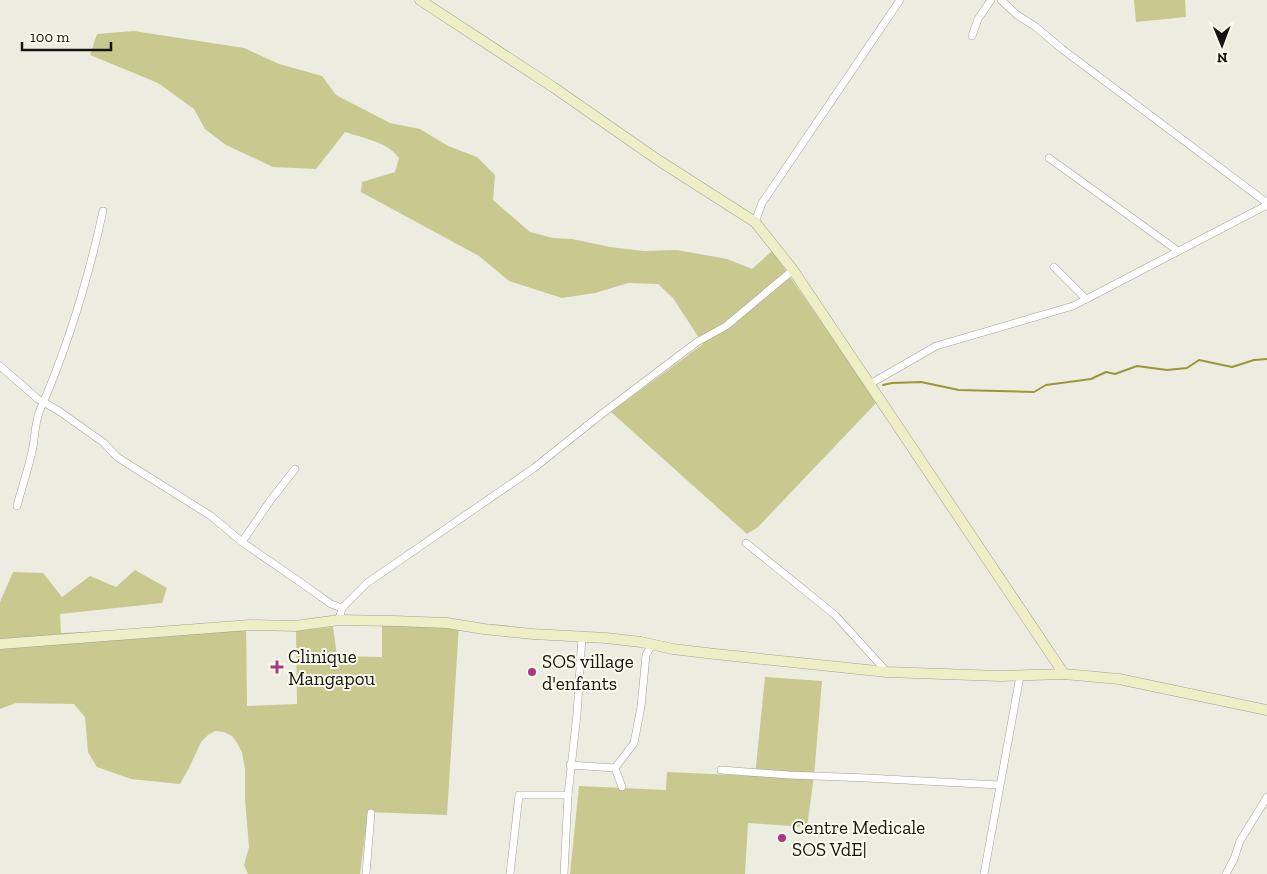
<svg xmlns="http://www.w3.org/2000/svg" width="1267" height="874" viewBox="0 0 1267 874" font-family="'Zilla Slab',serif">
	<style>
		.green { fill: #c8c88f }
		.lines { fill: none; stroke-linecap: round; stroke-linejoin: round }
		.stream { stroke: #9a9735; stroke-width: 2 }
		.street-casing { stroke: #a1a195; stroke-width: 8 }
		.secondary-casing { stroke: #a1a195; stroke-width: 11 }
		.street { stroke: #fff; stroke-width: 7 }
		.secondary { stroke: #eeeec7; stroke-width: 10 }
		.poi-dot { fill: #b03384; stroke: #fafaed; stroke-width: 2 }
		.labels { text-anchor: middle; stroke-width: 4; stroke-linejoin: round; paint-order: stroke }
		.poi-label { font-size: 19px; fill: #151511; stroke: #fafaed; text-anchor: start }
	</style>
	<rect width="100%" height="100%" fill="#ecede0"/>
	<!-- green -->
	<g class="green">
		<path d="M1134 0H1185L1186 17 1136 22Z"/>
		<path d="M134 31 244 48 279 64 322 76 336 95 390 123 420 129 448 146 477 157 495 175 493 200 530 232 553 238 572 239 610 247 644 251 677 250 727 259 752 269 772 251 877 402 758 527 747 534 611 412 703 344 673 298 658 284 628 283 595 293 562 298 509 281 479 256 361 192 362 182 395 172 399 158C388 142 363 138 345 132L316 169 273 167 226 145 205 129 194 109 158 83 90 55 97 34Z"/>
		<path d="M135 570 167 588 162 603 60 614 61 633 135 630 246 621 247 706 297 704 296 631 333 627 337 656 382 657V618L459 625 447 815 368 812 360 874H248L244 865 249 847 245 799V769L242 752 237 743 232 736 224 732 215 731 208 735 201 742 189 768 180 784 131 779 97 767 88 752 85 717 74 704 16 703 0 709V602L13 572 43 573 62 597 90 576 116 587Z"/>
		<path d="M765 677 822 681 814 776 807 827 748 823 745 874H570L579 786 666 790 667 772 755 776Z"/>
	</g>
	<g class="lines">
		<!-- stream -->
		<path class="stream" d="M883 385 892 383 921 382 959 390 1034 392 1046 385 1091 379 1106 372 1115 374 1137 366 1167 370 1187 368 1199 360 1232 367 1254 360 1267 359"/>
		<defs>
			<g id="street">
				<path d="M1001 0 1017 15 1036 27 1062 49 1267 203"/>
				<path d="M972 36 978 19 991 0"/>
				<path d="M1049 158 1178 251"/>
				<path d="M755 222 762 203 900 0"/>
				<path d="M1054 267 1086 299"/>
				<path d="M0 366 38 399 59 411 104 443 117 457 211 516 242 542 300 582 331 604 342 608"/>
				<path d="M870 384 936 346 1073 306 1267 205"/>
				<path d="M17 506C22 487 29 467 33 447 35 435 35 422 40 410 68 346 88 280 103 211"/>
				<path d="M242 542 270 501 295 469"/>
				<path d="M746 543 835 615 887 672"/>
				<path d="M339 620 342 608 367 583 534 468 603 413 697 342 726 326 793 270"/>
				<path d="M570 765 615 768 634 743 641 707 646 655 650 648 656 645"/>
				<path d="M615 768 622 787"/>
				<path d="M721 770 789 775 867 778 999 785"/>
				<path d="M366 874 371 813"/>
				<path d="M510 874 519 795H568"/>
				<path d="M564 874 568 795 577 714 582 637"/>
				<path d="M984 874 1020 676"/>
				<path d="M1226 874 1234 859 1240 841 1267 797"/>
			</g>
			<g id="secondary">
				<path d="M420 0 553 87 658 160 755 222 793 270 1064 674"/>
				<path d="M0 644 250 625 295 626 339 620 395 621 447 623 484 629 533 634 606 638 641 642 673 649 715 654 887 672 1000 676 1064 674 1119 679 1267 710"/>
			</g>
		</defs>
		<!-- street casing -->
		<use href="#street" class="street-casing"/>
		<!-- secondary casing -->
		<use href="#secondary" class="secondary-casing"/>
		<!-- street -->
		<use href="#street" class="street"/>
		<!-- secondary -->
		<use href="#secondary" class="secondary"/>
	</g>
	<!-- markers -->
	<g class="poi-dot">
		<path d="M274.5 659.5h5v5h5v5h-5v5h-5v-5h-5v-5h5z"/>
		<circle cx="532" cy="672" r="5"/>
		<circle cx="782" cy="838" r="5"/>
	</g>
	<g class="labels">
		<!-- poi labels -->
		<g class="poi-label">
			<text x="288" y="663">Clinique<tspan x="288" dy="22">Mangapou</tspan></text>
			<text x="542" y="668">SOS village<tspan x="542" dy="22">d'enfants</tspan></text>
			<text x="792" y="834">Centre Medicale<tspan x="792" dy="22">SOS VdE|</tspan></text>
		</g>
	</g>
	<!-- north arrow -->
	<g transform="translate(1222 45) rotate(179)" stroke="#fafaed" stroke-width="4" paint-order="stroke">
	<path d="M0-4L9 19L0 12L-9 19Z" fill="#151511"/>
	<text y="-8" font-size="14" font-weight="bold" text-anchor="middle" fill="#151511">N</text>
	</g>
	<!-- scale -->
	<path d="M22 42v8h89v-8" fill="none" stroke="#151511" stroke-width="2.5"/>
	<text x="30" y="42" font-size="15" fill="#151511" stroke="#fafaed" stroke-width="4" paint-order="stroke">100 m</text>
</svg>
